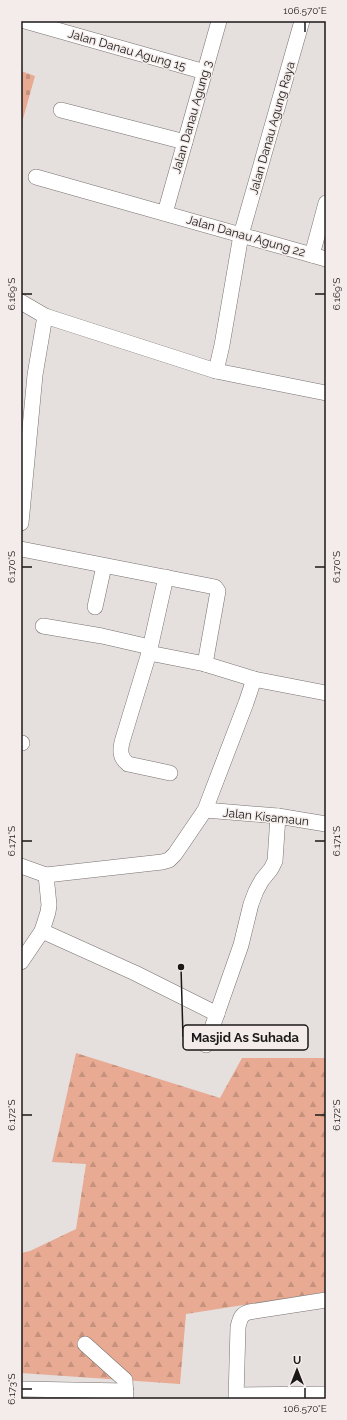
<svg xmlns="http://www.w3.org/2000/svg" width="347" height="1420" viewBox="0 0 347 1420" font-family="Raleway,sans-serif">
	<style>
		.forest { fill: url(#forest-firs) }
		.cemetery { fill: url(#cemetery-stones) }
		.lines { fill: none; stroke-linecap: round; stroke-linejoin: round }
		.street-casing { stroke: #777270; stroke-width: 16 }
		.street { stroke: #fff; stroke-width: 15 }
		.ticks { fill: none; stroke: #1b1918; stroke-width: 1.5 }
		.labels { text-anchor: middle; stroke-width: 3; stroke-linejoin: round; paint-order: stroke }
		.street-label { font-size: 12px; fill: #1b1918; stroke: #f3ecea }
		.leader { fill: none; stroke: #1b1918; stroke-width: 1.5 }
		.callout-dot { fill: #1b1918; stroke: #f3ecea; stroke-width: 1.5 }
		.callout { fill: #f3ecea; stroke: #1b1918; stroke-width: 1.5 }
		.callout-label { font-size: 13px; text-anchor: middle; font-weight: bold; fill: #1b1918 }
		.neatline { fill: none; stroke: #1b1918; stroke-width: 1.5 }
		.ticks-label { font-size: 10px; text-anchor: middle; fill: #1b1918 }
	</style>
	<defs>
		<pattern id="forest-firs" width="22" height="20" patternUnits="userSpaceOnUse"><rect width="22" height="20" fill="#e8aa92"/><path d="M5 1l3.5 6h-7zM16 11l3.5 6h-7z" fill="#c6927d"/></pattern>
		<pattern id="cemetery-stones" width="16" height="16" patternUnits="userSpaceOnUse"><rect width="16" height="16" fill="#e8aa92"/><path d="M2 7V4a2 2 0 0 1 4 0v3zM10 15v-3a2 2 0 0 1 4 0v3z" fill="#c6927d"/></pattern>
	</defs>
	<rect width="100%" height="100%" fill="#e5dfdd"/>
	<!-- forest -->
	<path class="forest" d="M76 1053 220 1098 242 1058H325L326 1292 186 1314 180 1384 21 1373V1253L30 1251 76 1229 86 1164 52 1162Z"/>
	<!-- cemetery -->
	<path class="cemetery" d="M21 71 35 76 21 126Z"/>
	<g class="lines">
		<defs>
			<g id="street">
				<path d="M25 21 205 72"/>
				<path d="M61 110 185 142"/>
				<path d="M36 177 326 259"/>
				<path d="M165 213 219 21"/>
				<path d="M312 255 326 203"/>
				<path d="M21 302 45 316 216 371 326 393"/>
				<path d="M216 371 222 345 241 235 302 21"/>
				<path d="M21 523 35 375 45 316"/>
				<path d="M21 549 215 587 218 591 205 664"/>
				<path d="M166 577 149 653 122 742C120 751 120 758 128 764L170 773"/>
				<path d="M95 607 104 566"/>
				<path d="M43 626 102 636 150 647"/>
				<path d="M149 653 205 664 254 679 326 693"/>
				<path d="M21 743H22"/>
				<path d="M205 810 278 816 326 824"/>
				<path d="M21 866 46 875 162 862 169 860 175 854 205 810 246 703 254 679"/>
				<path d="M46 875 49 905 48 912 42 931 135 973 217 1014"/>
				<path d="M21 962 42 931"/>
				<path d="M206 1045 241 945 251 904 256 891 262 880 271 869 275 861 278 816"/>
				<path d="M85 1344 125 1380 126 1399"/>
				<path d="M21 1389 126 1391"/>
				<path d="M237 1395 326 1394"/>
				<path d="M236 1399 238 1327C240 1319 241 1314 249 1312L326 1300"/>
			</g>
		</defs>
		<!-- street casing -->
		<use href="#street" class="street-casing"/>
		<!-- street -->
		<use href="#street" class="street"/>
	</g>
	<!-- ticks -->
	<path class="ticks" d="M305 22V32M22 294H32M315 294H325M22 567H32M315 567H325M22 841H32M315 841H325M22 1115H32M315 1115H325M305 1388V1398M22 1389H32"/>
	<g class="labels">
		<!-- street labels -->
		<g class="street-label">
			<text transform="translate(127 50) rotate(16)" y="4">Jalan Danau Agung 15</text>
			<text transform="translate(192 117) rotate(-74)" y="4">Jalan Danau Agung 3</text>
			<text transform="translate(272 128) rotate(-74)" y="4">Jalan Danau Agung Raya</text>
			<text transform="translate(246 236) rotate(16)" y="4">Jalan Danau Agung 22</text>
			<text transform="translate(266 817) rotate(6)" y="4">Jalan Kisamaun</text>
		</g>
	</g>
	<!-- callouts -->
	<path class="leader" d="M181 967L183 1037"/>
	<circle class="callout-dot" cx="181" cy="967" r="4"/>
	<rect class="callout" x="183" y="1025" width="125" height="25" rx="4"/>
	<g class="callout-label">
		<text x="245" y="1042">Masjid As Suhada</text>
	</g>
	<!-- border -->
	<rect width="347" height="1420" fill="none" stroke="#f3ecea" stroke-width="44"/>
	<!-- north arrow -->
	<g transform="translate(297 1370)" stroke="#f3ecea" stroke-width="3" paint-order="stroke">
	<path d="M0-3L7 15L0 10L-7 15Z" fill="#1b1918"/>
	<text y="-6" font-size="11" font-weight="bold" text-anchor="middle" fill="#1b1918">U</text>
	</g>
	<rect x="22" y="22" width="303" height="1376" class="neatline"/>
	<g class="ticks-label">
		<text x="305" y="14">106.570°E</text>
		<text transform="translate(11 294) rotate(-90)" y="4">6.169°S</text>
		<text transform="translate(336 294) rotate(-90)" y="4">6.169°S</text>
		<text transform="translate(11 567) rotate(-90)" y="4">6.170°S</text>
		<text transform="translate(336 567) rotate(-90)" y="4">6.170°S</text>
		<text transform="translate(11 841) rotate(-90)" y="4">6.171°S</text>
		<text transform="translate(336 841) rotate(-90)" y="4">6.171°S</text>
		<text transform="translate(11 1115) rotate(-90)" y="4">6.172°S</text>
		<text transform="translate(336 1115) rotate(-90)" y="4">6.172°S</text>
		<text transform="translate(11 1389) rotate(-90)" y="4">6.173°S</text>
		<text x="305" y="1412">106.570°E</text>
	</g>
</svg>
